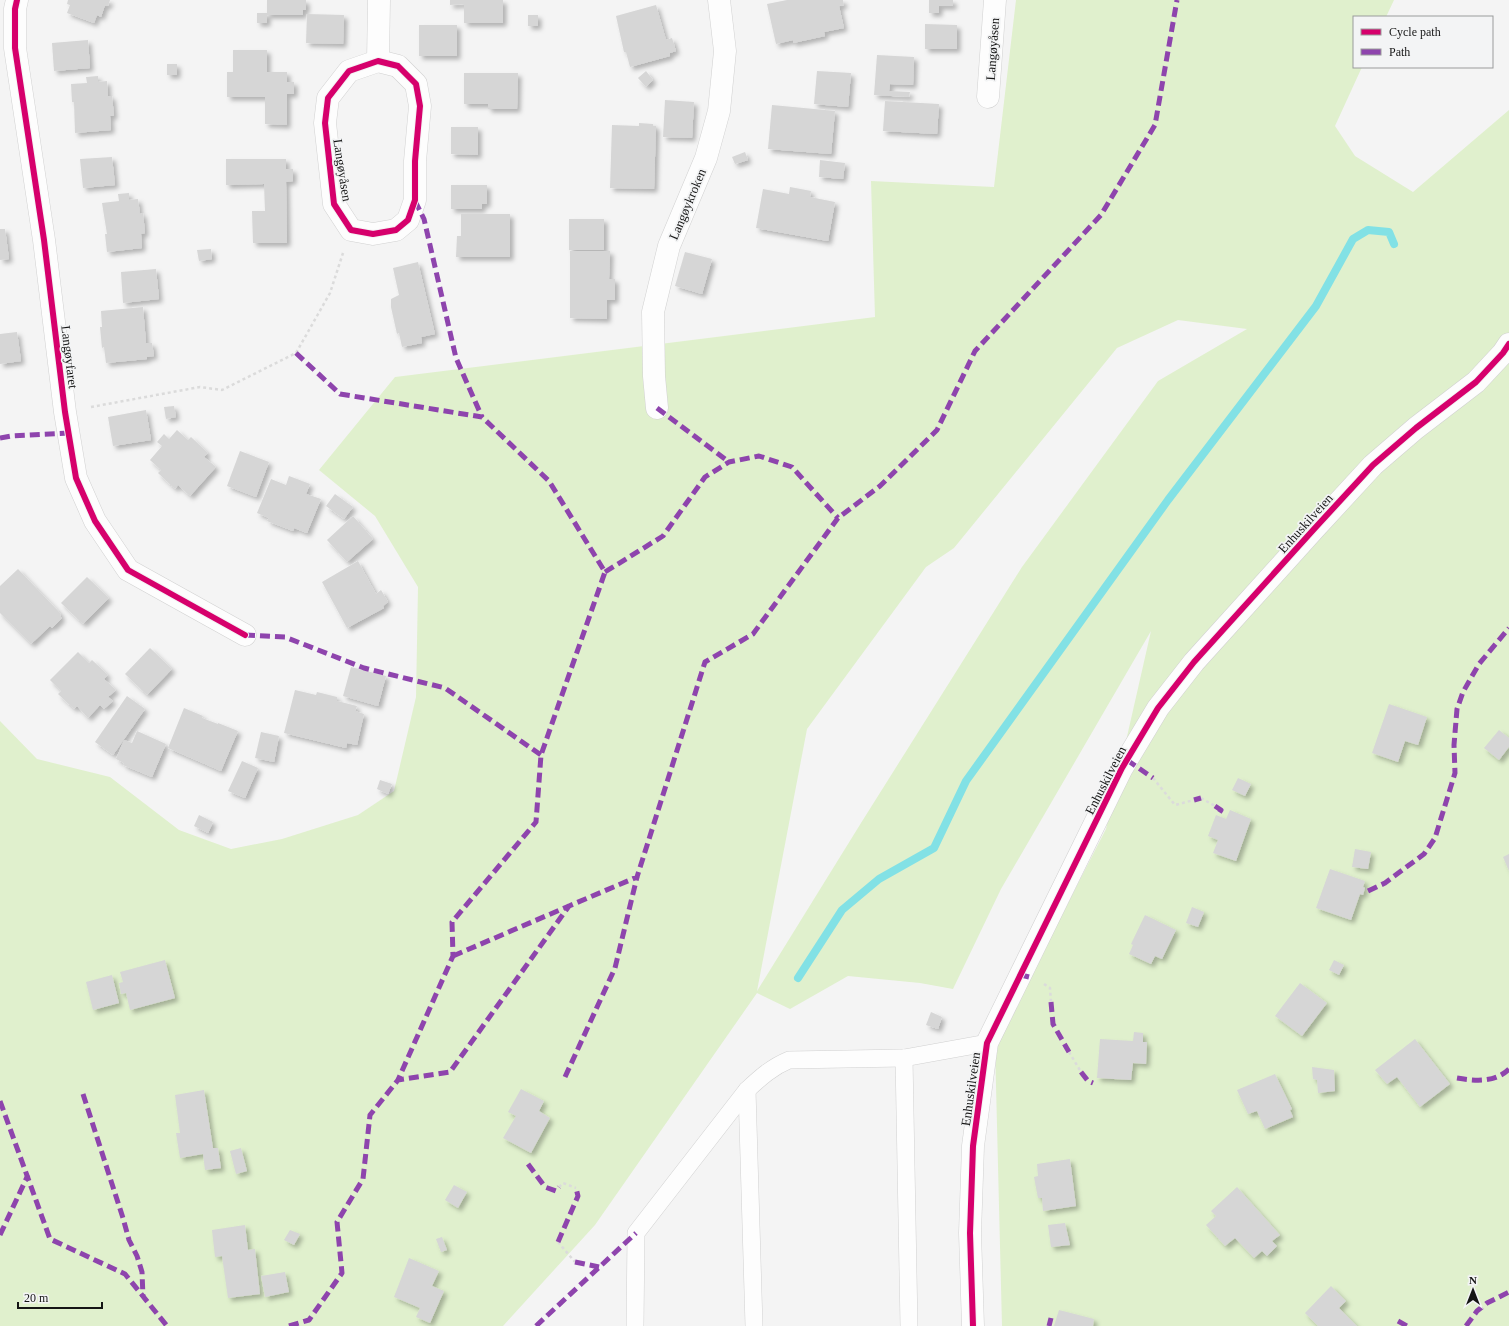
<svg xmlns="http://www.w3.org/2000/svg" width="1509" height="1326" viewBox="0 0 1509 1326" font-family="Georgia,serif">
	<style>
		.green { fill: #e0f0cd; fill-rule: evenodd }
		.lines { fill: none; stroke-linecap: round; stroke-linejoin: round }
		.stream { stroke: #82e1e5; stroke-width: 8 }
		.building { fill: #d6d6d6; filter: url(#shadow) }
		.service-casing { stroke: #d1d1d1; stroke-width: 18 }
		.minor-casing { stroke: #d1d1d1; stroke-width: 23 }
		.path { stroke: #dbdbdb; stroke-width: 2.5; stroke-dasharray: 3 3; stroke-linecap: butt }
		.service { stroke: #fdfdfd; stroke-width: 17 }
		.minor { stroke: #fdfdfd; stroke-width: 22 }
		.quiet { stroke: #8e44ad; stroke-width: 5; stroke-dasharray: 10 5; stroke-linecap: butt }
		.cycleway-casing { stroke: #f3f4f5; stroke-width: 8 }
		.cycleway { stroke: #d6006c; stroke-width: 6 }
		.labels { text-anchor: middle; stroke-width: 3.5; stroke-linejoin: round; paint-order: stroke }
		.street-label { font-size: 13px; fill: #151515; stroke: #f3f4f5 }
	</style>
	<defs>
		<filter id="shadow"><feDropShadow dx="3.5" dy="3.5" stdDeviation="2" flood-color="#0004"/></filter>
	</defs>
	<rect width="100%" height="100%" fill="#f4f4f4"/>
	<!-- green -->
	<path class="green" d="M1016 0H1394L1386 17H1354V67H1362L1335 126 1355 156 1413 192 1509 110V1326H1002L995 1045 1106 829 1151 631 1001 889 953 989 920 983 848 976 790 1009 757 993 595 1225 503 1326H0V721L37 759 110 777 179 830 231 849 282 839 358 815 394 791 416 697 418 587 375 516 319 470 395 377 875 317 871 181 994 187ZM1178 320 1247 329 1158 381 1022 567 861 823 757 991 807 729 926 567 954 548 1117 348Z"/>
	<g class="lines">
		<!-- stream -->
		<path class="stream" d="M798 978 842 910 879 879 934 848 966 781 1168 500 1316 306 1353 239 1368 230 1389 232 1394 244"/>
	</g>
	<!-- building -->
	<g class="building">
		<path d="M68 0H110L108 6 105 5 101 17 97 15 94 23 67 13 70 5 67 4Z"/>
		<path d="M267 0H306V10H303V15H267V23H257V13H267Z"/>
		<path d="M450 0H503V23H464V4L450 5Z"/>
		<path d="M787 0H843L844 5 839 6 844 28 824 32 825 36 793 43V40L776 44 767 4Z"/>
		<path d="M929 0H953V6H939V13H929Z"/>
		<path d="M656 5 666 40 672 38 676 51 670 53V56L630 67 626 52H624L616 16Z"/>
		<path d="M307 14 344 15 343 44 306 43Z"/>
		<rect x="528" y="15" width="10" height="11"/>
		<path d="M925 24 957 25V49H925Z"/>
		<rect x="419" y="25" width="38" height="31"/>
		<path d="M88 40 90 68 54 71 52 43Z"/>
		<path d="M233 50H267V72H287V82H294V94H287V125L265 124V97H227V72H233Z"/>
		<path d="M877 55 914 57 913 85 890 84 889 91 910 92 909 97 874 95Z"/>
		<rect x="167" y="64" width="10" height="11"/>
		<path d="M646 71 653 80 646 87 638 78Z"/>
		<path d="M817 71 851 73 848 107 814 104Z"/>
		<path d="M464 73H518L517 109H488V104H464Z"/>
		<path d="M98 76V82L107 81 108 96H112L114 116H110L111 130 75 133 74 102H72L71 84 87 83 86 77Z"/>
		<path d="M665 100 694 102 692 138 663 137Z"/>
		<path d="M885 101 939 104 937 134 883 131Z"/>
		<path d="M772 105 835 111 831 154 768 149Z"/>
		<path d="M639 123 653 124V126H656L654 189 610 188 612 125 639 126Z"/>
		<path d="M451 127H478V155L451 154Z"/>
		<path d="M745 152 748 160 735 164 732 157Z"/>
		<path d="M112 157 115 185 83 188 80 159Z"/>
		<path d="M226 159H286V169H293V181L286 182 287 243H253L252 211H265L264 184 226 185Z"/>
		<path d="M820 160 845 163 843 179 819 177Z"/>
		<path d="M451 185H487V204H482V209H451Z"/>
		<path d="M790 187 811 191 810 197 835 202 828 241 756 228 763 189 789 194Z"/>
		<path d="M129 193V200L138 199 140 214 143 213 145 233 141 234 142 248 107 252 105 234H107L102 203 119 201 118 194Z"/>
		<path d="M461 214H510V257H456L457 236H461Z"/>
		<rect x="569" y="219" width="35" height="31"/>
		<path d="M0 229H5L9 259 0 260Z"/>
		<path d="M211 249 212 259 199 261 197 250Z"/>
		<path d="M570 251H610L609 279H615V300H607V319L570 318Z"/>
		<path d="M685 252 712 259 702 294 675 286Z"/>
		<path d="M418 262 435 334 421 337 422 343 402 347 399 333 397 334 391 307V299L399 295 393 268Z"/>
		<path d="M156 269 159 299 123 303 121 272Z"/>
		<path d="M143 307 146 343H152L154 356 147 357V359L106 363 104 347 102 348 100 327H102L101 311Z"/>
		<path d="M17 332 21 361 0 364V334Z"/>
		<path d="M174 406 176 417 166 419 164 407Z"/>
		<path d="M146 410 151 440 113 446 108 417Z"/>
		<path d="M177 430 188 440 191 437 208 453 204 457 216 467 190 496 178 485 175 489 158 473 161 470 150 460 162 446 157 442 164 434 169 439Z"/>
		<path d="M240 451 269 462 256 497 227 486Z"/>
		<path d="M289 476 310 484 306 494 321 499 307 533 294 528 293 531 267 521 269 518 257 513 271 479 286 485Z"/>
		<path d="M335 494 353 507 344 519 326 506Z"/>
		<path d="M353 516 373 539 347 562 327 540Z"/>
		<path d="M358 561 376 594 381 590 388 602 383 606 384 608 347 628 322 582Z"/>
		<path d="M18 569 61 614 60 616 62 618 52 628 50 626 31 644 0 613V586Z"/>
		<path d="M87 577 109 598 83 624 61 603Z"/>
		<path d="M150 648 172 669 147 695 125 674Z"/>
		<path d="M78 652 89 663 92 660 108 675 104 679 116 690 108 697 113 701 104 709 100 705 88 718 77 706 74 709 58 694 61 691 50 680Z"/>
		<path d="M351 667 386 676 378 706 343 696Z"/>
		<path d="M295 690 316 695 317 692 337 697V701L357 706 355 711 364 714 357 745 347 743 346 748 284 733Z"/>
		<path d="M127 696 145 709 113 755 95 742Z"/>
		<path d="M1389 704 1427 717 1418 745 1405 741 1398 762 1372 753Z"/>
		<path d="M184 708 203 716 202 718 218 724V723L238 731 221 771 168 748Z"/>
		<path d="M1499 730 1509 738V747L1499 760 1484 748Z"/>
		<path d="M137 731 166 744 152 777 123 765 124 763 116 759 124 740 132 743Z"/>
		<path d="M261 732 279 736 274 762 255 758Z"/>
		<path d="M242 761 258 768 245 798 228 791Z"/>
		<path d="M1238 778 1251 784 1245 796 1232 790Z"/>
		<path d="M380 780 392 784 388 794 377 789Z"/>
		<path d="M1230 810 1251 819 1236 861 1213 853 1218 840 1208 836 1216 815 1226 819Z"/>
		<path d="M199 815 213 822 208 833 194 826Z"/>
		<path d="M1355 849 1371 852 1368 869 1352 867Z"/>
		<path d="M1509 854V871L1503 857Z"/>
		<path d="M1330 869 1365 881 1363 887 1365 888 1363 895 1360 894 1351 920 1316 908Z"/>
		<path d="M1192 907 1204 912 1198 927 1186 923Z"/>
		<path d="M1145 915 1176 930 1162 959 1155 956 1151 964 1129 954 1133 945 1131 944Z"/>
		<path d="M165 960 175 998 130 1010 126 993 121 994 119 983 123 982 120 972Z"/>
		<path d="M1334 960 1344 965 1339 975 1329 970Z"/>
		<path d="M112 975 119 1003 93 1010 86 982Z"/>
		<path d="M1300 983 1327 1003 1302 1036 1275 1016Z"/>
		<path d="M931 1012 942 1017 938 1029 926 1025Z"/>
		<path d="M1134 1032 1143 1033V1042H1147L1146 1064 1133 1063 1131 1080 1097 1078 1100 1039 1133 1041Z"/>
		<path d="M1415 1039 1450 1084 1420 1107 1397 1077 1387 1084 1375 1070Z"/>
		<path d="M1312 1067 1334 1070 1335 1091 1318 1093 1317 1080 1313 1079Z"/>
		<path d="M1275 1074 1292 1109 1290 1110 1293 1117 1265 1129 1257 1111 1248 1114 1237 1090Z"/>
		<path d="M521 1089 544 1101 539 1111 550 1118 531 1153 503 1138 516 1116 508 1112Z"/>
		<path d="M204 1090 213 1148H218L221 1168 205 1170 203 1154 180 1158 176 1133H180L175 1095Z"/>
		<path d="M241 1148 247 1171 236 1174 230 1151Z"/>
		<path d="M1070 1159 1076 1206 1043 1211 1042 1198H1038L1034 1177 1038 1176 1037 1164Z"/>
		<path d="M454 1185 467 1192 458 1208 445 1200Z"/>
		<path d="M1237 1187 1280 1235 1272 1241 1277 1246 1267 1256 1262 1251 1254 1258 1235 1238 1225 1246 1206 1225 1216 1216 1211 1211Z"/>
		<path d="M1065 1223 1070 1245 1051 1247 1048 1225Z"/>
		<path d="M245 1225 248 1250 255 1249 260 1294 228 1298 222 1256 215 1257 212 1230Z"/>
		<path d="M290 1230 300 1234 294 1245 284 1240Z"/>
		<path d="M442 1237 447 1250 441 1252 436 1239Z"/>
		<path d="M409 1258 439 1271 432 1286 444 1291 430 1323 416 1317 420 1308 394 1297Z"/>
		<path d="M285 1272 289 1292 265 1297 261 1276Z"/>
		<path d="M1331 1286 1346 1301 1339 1308 1357 1326H1318L1305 1313Z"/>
		<path d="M1059 1310 1094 1319 1093 1326H1054Z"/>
	</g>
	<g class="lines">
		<defs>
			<g id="service">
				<path d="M904 1058 909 1326"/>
				<path d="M747 1090 754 1326"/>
				<path d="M635 1326 636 1233 747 1090C761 1077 772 1067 789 1060L904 1058 987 1043"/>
			</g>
			<g id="minor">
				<path d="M17 0 15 9V48L44 240 65 412 76 478 95 521 128 570 245 635"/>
				<path d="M378 61 398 66 416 84 420 106 415 161V200L408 220 396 230 373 234 351 230 334 204 325 123 328 98 349 71Z"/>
				<path d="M378 61 379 0"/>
				<path d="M988 97 995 0"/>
				<path d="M657 408 654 376 653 312 669 246 706 158 719 111 725 51 719 0"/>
				<path d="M973 1326 970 1233 973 1146 987 1043 1122 768 1158 708 1194 662 1315 528 1373 465 1416 428 1476 382 1503 353 1509 344"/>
			</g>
		</defs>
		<!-- service casing -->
		<use href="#service" class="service-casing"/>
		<!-- minor casing -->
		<use href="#minor" class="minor-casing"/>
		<!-- path -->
		<g class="path">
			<path d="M91 407 200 387 222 390 296 353 330 293 343 253"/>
			<path d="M1153 778 1175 805 1194 800"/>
			<path d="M1201 798 1215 806"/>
			<path d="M1044 984 1050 988 1051 1002"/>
			<path d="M1069 1052 1081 1072"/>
			<path d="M559 1187 563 1183 576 1188"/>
			<path d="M558 1242 575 1262"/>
		</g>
		<!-- service -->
		<use href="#service" class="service"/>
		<!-- minor -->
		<use href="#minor" class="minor"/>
		<!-- quiet -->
		<g class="quiet">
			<path d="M415 201 424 219 456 358 482 417"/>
			<path d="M296 353 340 394 482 417 549 481 605 572 541 755 536 822 452 922 453 956 398 1080"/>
			<path d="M657 408 729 462"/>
			<path d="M0 438 11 436 69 433"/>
			<path d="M605 572 663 536 705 477 729 462 759 456 792 467 838 518"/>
			<path d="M245 635 285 637 364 668 445 688 541 755"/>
			<path d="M1127 760 1153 778"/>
			<path d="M1194 800 1201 798"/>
			<path d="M1215 806 1221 810 1219 813"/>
			<path d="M1368 891 1385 883 1424 854 1435 838 1455 773 1454 745 1457 709 1463 692 1479 664 1509 628"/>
			<path d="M453 956 569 906"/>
			<path d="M1021 975 1029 977"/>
			<path d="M1051 1002 1053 1024 1069 1052"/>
			<path d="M1081 1072 1088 1081 1093 1083"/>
			<path d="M565 1077 615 968 637 877"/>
			<path d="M1457 1078C1475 1081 1495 1083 1509 1069"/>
			<path d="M83 1094 123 1218 129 1240 137 1256 142 1272 143 1297"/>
			<path d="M0 1101 50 1239 125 1274 167 1326"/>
			<path d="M528 1164 545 1187 556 1191 559 1187"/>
			<path d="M0 1235 28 1175"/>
			<path d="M558 1242 578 1196 576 1188"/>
			<path d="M575 1262 599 1267"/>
			<path d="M1398 1321 1407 1326"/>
			<path d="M289 1326 309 1320 342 1273 337 1222 363 1179 370 1115 398 1080 450 1072 569 906 637 877 705 662 753 634 838 518 880 486 937 430 975 351 1101 215 1155 125 1177 0"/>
			<path d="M536 1326 636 1233"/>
			<path d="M1049 1326 1051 1318"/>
			<path d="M1466 1326 1477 1311 1487 1303 1509 1292"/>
		</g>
		<defs>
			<g id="cycleway">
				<path d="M17 0 15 9V48L44 240 65 412 76 478 95 521 128 570 245 635"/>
				<path d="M378 61 398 66 416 84 420 106 415 161V200L408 220 396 230 373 234 351 230 334 204 325 123 328 98 349 71Z"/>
				<path d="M973 1326 970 1233 973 1146 987 1043 1122 768 1158 708 1194 662 1315 528 1373 465 1416 428 1476 382 1503 353 1509 344"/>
			</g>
		</defs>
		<!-- cycleway casing -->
		<use href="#cycleway" class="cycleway-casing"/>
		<!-- cycleway -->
		<use href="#cycleway" class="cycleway"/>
	</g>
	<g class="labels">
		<!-- street labels -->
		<g class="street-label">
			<text transform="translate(992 49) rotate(-86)" y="5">Langøyåsen</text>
			<text transform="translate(343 170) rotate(81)" y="5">Langøyåsen</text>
			<text transform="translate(687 204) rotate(-67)" y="5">Langøykroken</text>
			<text transform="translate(70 357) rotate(83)" y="5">Langøyfaret</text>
			<text transform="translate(1305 523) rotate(-48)" y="5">Enhuskilveien</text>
			<text transform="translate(1105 780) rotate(-63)" y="5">Enhuskilveien</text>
			<text transform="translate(970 1089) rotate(-82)" y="5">Enhuskilveien</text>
		</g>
	</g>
	<!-- legend -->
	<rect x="1353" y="16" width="140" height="52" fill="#f3f4f5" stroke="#9a9b9b"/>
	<rect x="1361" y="29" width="20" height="6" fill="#d6006c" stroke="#9a9b9b"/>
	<text x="1389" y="36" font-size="12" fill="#151515">Cycle path</text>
	<rect x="1361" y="49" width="20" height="6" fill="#8e44ad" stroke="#9a9b9b"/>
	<text x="1389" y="56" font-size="12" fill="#151515">Path</text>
	<!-- north arrow -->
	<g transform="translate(1473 1290)" stroke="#f3f4f5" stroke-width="3" paint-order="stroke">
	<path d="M0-3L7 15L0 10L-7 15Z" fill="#151515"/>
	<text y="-6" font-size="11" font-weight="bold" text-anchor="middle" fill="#151515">N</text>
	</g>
	<!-- scale -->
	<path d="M18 1302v6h84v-6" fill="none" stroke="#151515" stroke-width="2"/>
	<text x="24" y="1302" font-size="12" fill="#151515" stroke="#f3f4f5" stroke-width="3" paint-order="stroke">20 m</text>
</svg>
